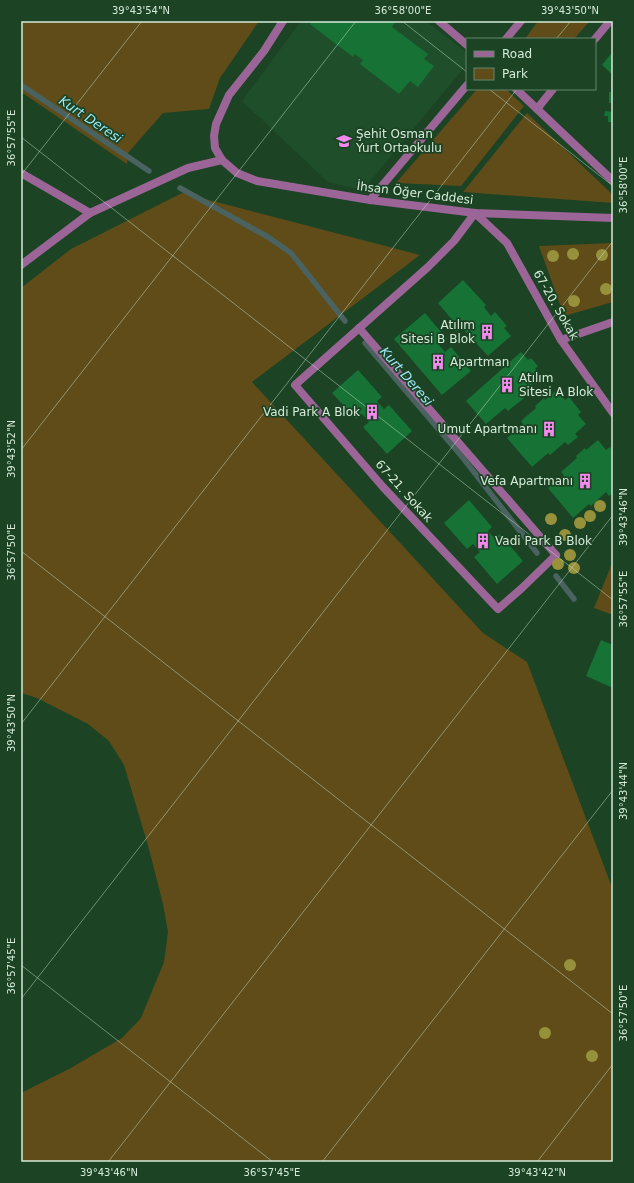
<svg xmlns="http://www.w3.org/2000/svg" width="634" height="1183" viewBox="0 0 634 1183" font-family="'DejaVu Sans',sans-serif">
	<style>
		.built { fill: #1f4f2a }
		.green { fill: #5f4c19 }
		.lines { fill: none; stroke-linecap: round; stroke-linejoin: round }
		.stream { stroke: #4a6260; stroke-width: 5.5 }
		.building { fill: #167335 }
		.lane { stroke: #9b6597; stroke-width: 8 }
		.street { stroke: #9b6597; stroke-width: 8 }
		.tree { fill: #98913c }
		.ticks { fill: none; stroke: #d5ebd8; stroke-width: 1; stroke-opacity: 0.45 }
		.labels { text-anchor: middle; stroke-width: 3.5; stroke-linejoin: round; paint-order: stroke }
		.poi-label { font-size: 12px; fill: #d5ebd8; stroke: #1b4324; text-anchor: start }
		.street-label { font-size: 12px; fill: #d5ebd8; stroke: #1b4324 }
		.water-label { font-size: 13px; font-style: italic; fill: #9ce7f4; stroke: #1b4324 }
		.neatline { fill: none; stroke: #d5ebd8; stroke-width: 1.5 }
		.ticks-label { font-size: 10px; text-anchor: middle; fill: #d5ebd8 }
	</style>
	<rect width="100%" height="100%" fill="#1b4324"/>
	<!-- built -->
	<path class="built" d="M301 21H426L467 53V64L363 190 328 182 242 101Z"/>
	<!-- green -->
	<g class="green">
		<path d="M21 21H259L220 78 209 109 163 113 128 153 127 164 21 92Z"/>
		<path d="M538 21H590L574 39H525Z"/>
		<path d="M477 89H506L524 106 461 186 396 183Z"/>
		<path d="M527 113 613 195V203L463 192Z"/>
		<path d="M182 193 420 255 252 382 483 633 527 662 613 890V1162H21V1093L69 1069 122 1038 141 1018 164 962 168 932 163 904 149 849 124 765 109 741 88 724 37 698 21 693V288L71 249Z"/>
		<path d="M613 243V302L564 316 539 246Z"/>
		<path d="M613 561V615L594 608Z"/>
	</g>
	<g class="lines">
		<!-- stream -->
		<g class="stream">
			<path d="M21 85 149 171"/>
			<path d="M180 188 268 237 291 253 345 321"/>
			<path d="M365 343 463 458 537 553"/>
			<path d="M556 576 574 599"/>
		</g>
	</g>
	<!-- building -->
	<g class="building">
		<path d="M312 21H396L392 27 428 54 424 59 434 66 418 87 410 81 399 94 360 64 363 60 355 54 353 57 310 24Z"/>
		<path d="M613 51V75L602 65Z"/>
		<path d="M613 75V103H609V92H611V78Z"/>
		<path d="M605 111 613 112V122H608V116H604Z"/>
		<path d="M463 280 486 305 484 307 491 316 495 312 507 326 504 328 511 336 488 356 461 327 456 332 450 324 453 321 438 303Z"/>
		<path d="M425 313 447 339 439 345 445 352 451 347 471 371 442 395 394 339Z"/>
		<path d="M521 352 528 360 531 358 538 366 535 369 542 375 521 394 524 398 508 411 505 408 486 424 466 401Z"/>
		<path d="M358 370 382 397 377 401 384 409 389 405 412 431 387 454 363 427 369 422 362 414 356 419 332 393Z"/>
		<path d="M557 390 565 400 569 397 581 412 578 415 586 424 575 434 578 437 568 445 565 442 550 455 548 453 532 467 507 438 523 424 521 421 536 408 535 406 544 398 545 400Z"/>
		<path d="M598 440 606 450 610 447 613 451V493L609 496 606 492 591 506 589 504 573 518 548 488 564 475 561 472 577 458 576 456 585 448 586 450Z"/>
		<path d="M469 500 492 527 488 531 495 539 500 534 523 561 497 584 474 557 480 552 473 544 467 549 444 523Z"/>
		<path d="M601 640 613 645V688L586 676Z"/>
	</g>
	<g class="lines">
		<!-- lane -->
		<g class="lane">
			<path d="M595 39 610 21"/>
			<path d="M537 109 553 89"/>
			<path d="M359 328 556 555"/>
		</g>
		<!-- street -->
		<g class="street">
			<path d="M283 21 264 51 229 95 216 124 214 136 215 148 222 160 237 173 257 181 370 200 475 213 613 218"/>
			<path d="M439 21 467 45"/>
			<path d="M506 39 521 21"/>
			<path d="M516 89 613 181"/>
			<path d="M21 173 90 213"/>
			<path d="M370 200 467 85"/>
			<path d="M21 265 90 213 188 168 222 160"/>
			<path d="M561 340 613 322"/>
			<path d="M556 555 522 588 498 609 383 487 295 385 428 267 454 241 475 213 507 243 561 340 613 413"/>
		</g>
	</g>
	<!-- trees -->
	<g class="tree">
		<circle cx="573" cy="254" r="6"/>
		<circle cx="602" cy="255" r="6"/>
		<circle cx="553" cy="256" r="6"/>
		<circle cx="606" cy="289" r="6"/>
		<circle cx="574" cy="301" r="6"/>
		<circle cx="600" cy="506" r="6"/>
		<circle cx="590" cy="516" r="6"/>
		<circle cx="551" cy="519" r="6"/>
		<circle cx="580" cy="523" r="6"/>
		<circle cx="565" cy="535" r="6"/>
		<circle cx="570" cy="555" r="6"/>
		<circle cx="558" cy="564" r="6"/>
		<circle cx="574" cy="568" r="6"/>
		<circle cx="570" cy="965" r="6"/>
		<circle cx="545" cy="1033" r="6"/>
		<circle cx="592" cy="1056" r="6"/>
	</g>
	<!-- ticks -->
	<path class="ticks" d="M402 21 467 72M556 39 571 21M489 89 613 186M21 137 613 600M21 175 142 21M21 450 356 21M21 551 613 1014M21 724 517 89M21 965 273 1162M21 999 613 241M108 1162 613 515M322 1162 613 790M537 1162 613 1064"/>
	<!-- icons -->
	<defs>
		<symbol id="school-bare" viewBox="-9 -9 18 18"><path d="M0-5L7-2L0 1L-7-2ZM-4 1L0 2.5L4 1V4Q0 6-4 4Z" fill="#f589ef" stroke="#1b4324" stroke-width="2.5" paint-order="stroke"/></symbol>
		<symbol id="building-bare" viewBox="-9 -9 18 18"><path d="M-4-6H4V6H1V3H-1V6H-4ZM-2.5-4.3h1.7v1.8h-1.7ZM.8-4.3h1.7v1.8H.8ZM-2.5-1h1.7V.8h-1.7ZM.8-1h1.7V.8H.8Z" fill="#f589ef" stroke="#1b4324" stroke-width="2.5" paint-order="stroke"/></symbol>
	</defs>
	<g fill-rule="evenodd">
		<use href="#school-bare" x="333" y="130" width="22" height="22"/>
		<use href="#building-bare" x="476" y="321" width="22" height="22"/>
		<use href="#building-bare" x="427" y="351" width="22" height="22"/>
		<use href="#building-bare" x="496" y="374" width="22" height="22"/>
		<use href="#building-bare" x="361" y="401" width="22" height="22"/>
		<use href="#building-bare" x="538" y="418" width="22" height="22"/>
		<use href="#building-bare" x="574" y="470" width="22" height="22"/>
		<use href="#building-bare" x="472" y="530" width="22" height="22"/>
	</g>
	<g class="labels">
		<!-- poi labels -->
		<g class="poi-label">
			<text x="356" y="138">Şehit Osman<tspan x="356" dy="14">Yurt Ortaokulu</tspan></text>
			<text x="475" y="329" text-anchor="end">Atılım<tspan x="475" dy="14">Sitesi B Blok</tspan></text>
			<text x="450" y="366">Apartman</text>
			<text x="519" y="382">Atılım<tspan x="519" dy="14">Sitesi A Blok</tspan></text>
			<text x="360" y="416" text-anchor="end">Vadi Park A Blok</text>
			<text x="537" y="433" text-anchor="end">Umut Apartmanı</text>
			<text x="573" y="485" text-anchor="end">Vefa Apartmanı</text>
			<text x="495" y="545">Vadi Park B Blok</text>
		</g>
		<!-- street labels -->
		<g class="street-label">
			<text transform="translate(415 193) rotate(7)" y="4">İhsan Öğer Caddesi</text>
			<text transform="translate(556 305) rotate(60)" y="4">67-20. Sokak</text>
			<text transform="translate(404 491) rotate(48)" y="4">67-21. Sokak</text>
		</g>
		<!-- water labels -->
		<g class="water-label">
			<text transform="translate(91 119) rotate(34)" y="5">Kurt Deresi</text>
			<text transform="translate(407 376) rotate(49)" y="5">Kurt Deresi</text>
		</g>
	</g>
	<!-- border -->
	<rect width="634" height="1183" fill="none" stroke="#1b4324" stroke-width="44"/>
	<!-- legend -->
	<rect x="466" y="38" width="130" height="52" fill="#1b4324" stroke="#65866c"/>
	<rect x="474" y="51" width="20" height="6" fill="#9b6597" stroke="#65866c"/>
	<text x="502" y="58" font-size="12" fill="#d5ebd8">Road</text>
	<rect x="474" y="68" width="20" height="12" fill="#5f4c19" stroke="#65866c"/>
	<text x="502" y="78" font-size="12" fill="#d5ebd8">Park</text>
	<rect x="22" y="22" width="590" height="1139" class="neatline"/>
	<g class="ticks-label">
		<text x="141" y="14">39°43'54"N</text>
		<text x="403" y="14">36°58'00"E</text>
		<text x="570" y="14">39°43'50"N</text>
		<text transform="translate(11 138) rotate(-90)" y="4">36°57'55"E</text>
		<text transform="translate(623 185) rotate(-90)" y="4">36°58'00"E</text>
		<text transform="translate(11 449) rotate(-90)" y="4">39°43'52"N</text>
		<text transform="translate(623 517) rotate(-90)" y="4">39°43'46"N</text>
		<text transform="translate(11 552) rotate(-90)" y="4">36°57'50"E</text>
		<text transform="translate(623 599) rotate(-90)" y="4">36°57'55"E</text>
		<text transform="translate(11 723) rotate(-90)" y="4">39°43'50"N</text>
		<text transform="translate(623 791) rotate(-90)" y="4">39°43'44"N</text>
		<text transform="translate(11 966) rotate(-90)" y="4">36°57'45"E</text>
		<text transform="translate(623 1013) rotate(-90)" y="4">36°57'50"E</text>
		<text x="109" y="1176">39°43'46"N</text>
		<text x="272" y="1176">36°57'45"E</text>
		<text x="537" y="1176">39°43'42"N</text>
	</g>
</svg>
